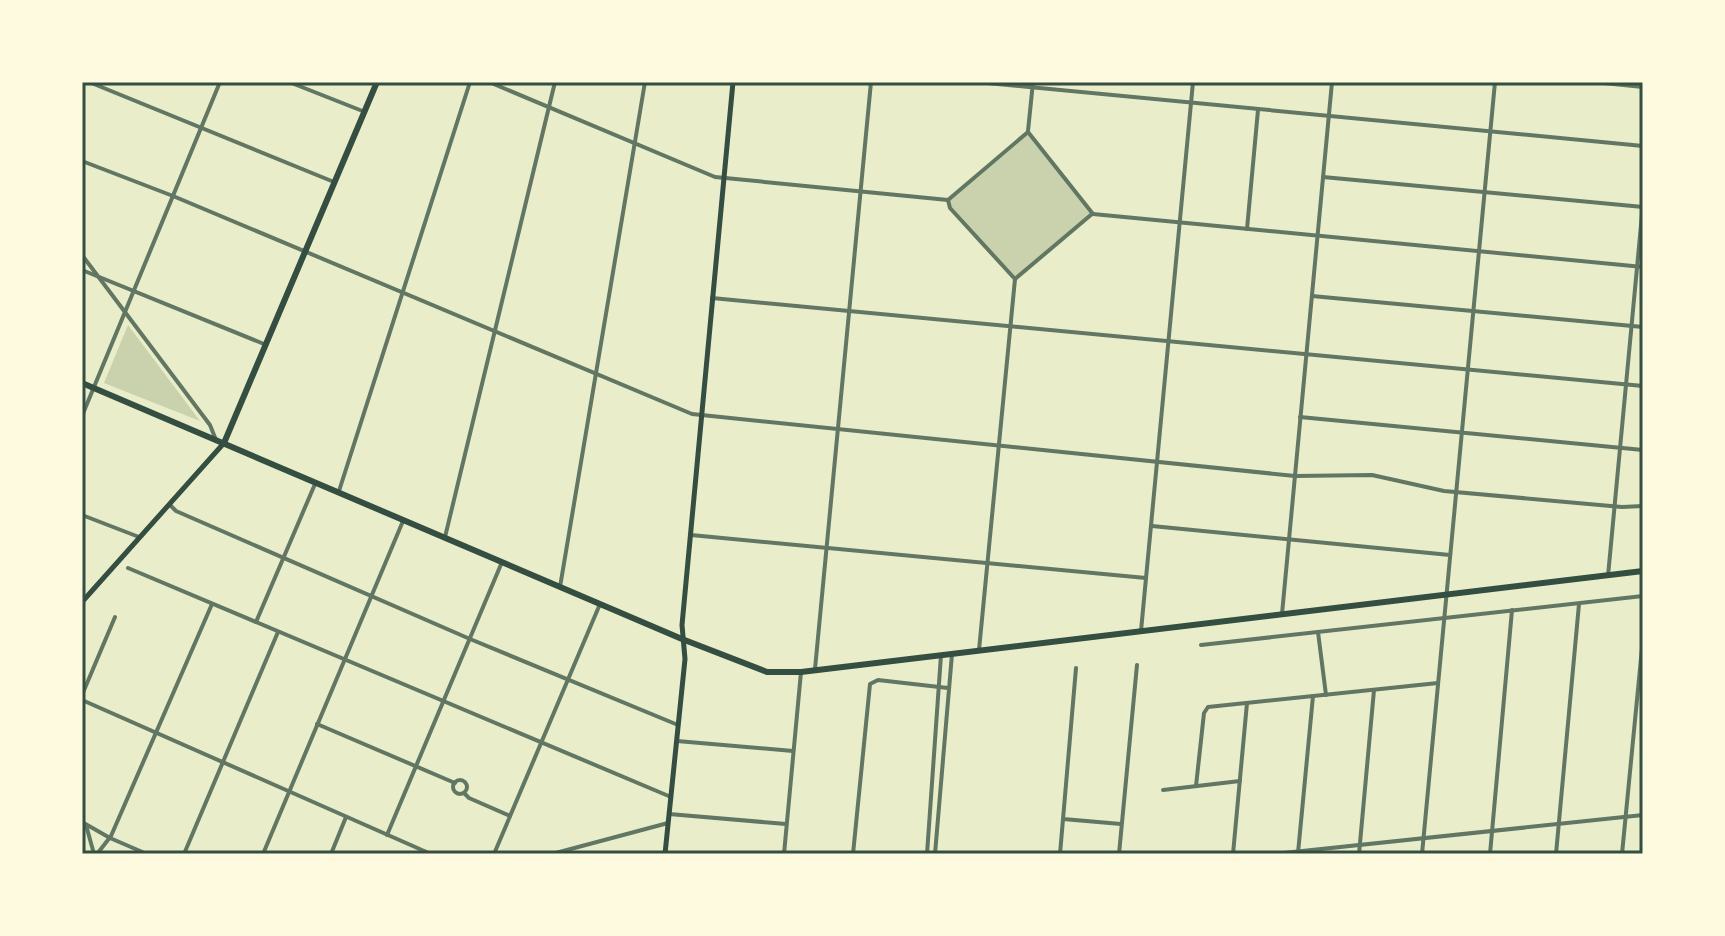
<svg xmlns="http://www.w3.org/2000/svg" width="1725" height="936" viewBox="0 0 1725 936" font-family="Rubik,sans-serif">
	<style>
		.green { fill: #cad2ad }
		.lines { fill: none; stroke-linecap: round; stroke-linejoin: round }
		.minor { stroke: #617663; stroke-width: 4 }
		.secondary { stroke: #344e41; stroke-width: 5 }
		.primary { stroke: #344e41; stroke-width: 6 }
		.neatline { fill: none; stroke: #344e41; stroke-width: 3 }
	</style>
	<rect width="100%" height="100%" fill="#e9edc9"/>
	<!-- green -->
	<g class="green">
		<path d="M1028 132 1093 214 1015 279 950 208 948 200Z"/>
		<path d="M128 325 200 421 104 383Z"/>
	</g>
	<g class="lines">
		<!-- minor -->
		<g class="minor">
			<path d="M89 82 334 182"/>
			<path d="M289 82 365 112"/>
			<path d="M489 82 715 177 948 200"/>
			<path d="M977 82 1643 146"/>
			<path d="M1594 82 1643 87"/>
			<path d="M1028 131 1033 82"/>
			<path d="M1028 132 1093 214"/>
			<path d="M82 161 173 196 692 414 1295 476 1372 475 1444 491 1622 507 1643 506"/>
			<path d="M1323 177 1643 207"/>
			<path d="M948 200 1028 132"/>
			<path d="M948 200 950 208 1015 279"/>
			<path d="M1093 214 1643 267"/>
			<path d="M1247 229 1258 110"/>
			<path d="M82 255 210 425 216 440"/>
			<path d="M82 270 264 344"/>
			<path d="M1015 279 1092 214"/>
			<path d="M1312 296 1643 327"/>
			<path d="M712 298 1643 386"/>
			<path d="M82 416 220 82"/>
			<path d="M1300 417 1643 450"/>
			<path d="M339 491 470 82"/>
			<path d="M170 505 176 511 470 639 678 725"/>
			<path d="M82 515 139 537"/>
			<path d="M1152 526 1450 555"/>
			<path d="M691 535 1146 578"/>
			<path d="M445 537 555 82"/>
			<path d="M128 568 671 797"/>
			<path d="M1608 576 1643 204"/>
			<path d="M560 587 645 82"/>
			<path d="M1282 614 1332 82"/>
			<path d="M256 622 315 484"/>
			<path d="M1141 631 1193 82"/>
			<path d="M1318 632 1326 695"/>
			<path d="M1201 645 1643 596"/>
			<path d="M979 650 1015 279"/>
			<path d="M815 669 871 82"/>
			<path d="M82 695 115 617"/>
			<path d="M82 700 431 854"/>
			<path d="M317 724 455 783"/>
			<path d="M677 741 793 751"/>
			<circle cx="460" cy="787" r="7"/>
			<path d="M1196 786 1204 713 1208 707 1438 683"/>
			<path d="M1163 790 1240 781"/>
			<path d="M464 793 469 798 510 816"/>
			<path d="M669 814 786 824"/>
			<path d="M1063 819 1121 824"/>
			<path d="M82 822 110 838 147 854"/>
			<path d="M86 825 94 854"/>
			<path d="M387 835 502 562"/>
			<path d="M1298 853 1313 696"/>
			<path d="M97 854 111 836 212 604"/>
			<path d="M184 854 278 632"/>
			<path d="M263 854 403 521"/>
			<path d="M331 854 346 817"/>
			<path d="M494 854 600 604"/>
			<path d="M552 854 668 823"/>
			<path d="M784 854 801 672"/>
			<path d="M853 854 870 684 878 680 948 688"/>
			<path d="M927 854 941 655"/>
			<path d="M935 854 952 654"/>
			<path d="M1060 854 1076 668"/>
			<path d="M1119 854 1137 665"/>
			<path d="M1233 854 1247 703"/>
			<path d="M1274 854 1643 815"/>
			<path d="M1359 854 1374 690"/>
			<path d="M1422 854 1495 82"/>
			<path d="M1490 854 1512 610"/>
			<path d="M1556 854 1579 604"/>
			<path d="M1622 854 1643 638"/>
		</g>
		<!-- secondary -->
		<g class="secondary">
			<path d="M82 602 224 443"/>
			<path d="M665 854 685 659 682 625 733 82"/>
		</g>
		<!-- primary -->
		<g class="primary">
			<path d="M82 383 682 639 767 672H801L1643 571"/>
			<path d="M224 443 377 82"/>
		</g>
	</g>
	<!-- border -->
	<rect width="1725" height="936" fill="none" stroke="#fefae0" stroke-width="168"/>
	<rect x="84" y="84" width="1557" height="768" class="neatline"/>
</svg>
